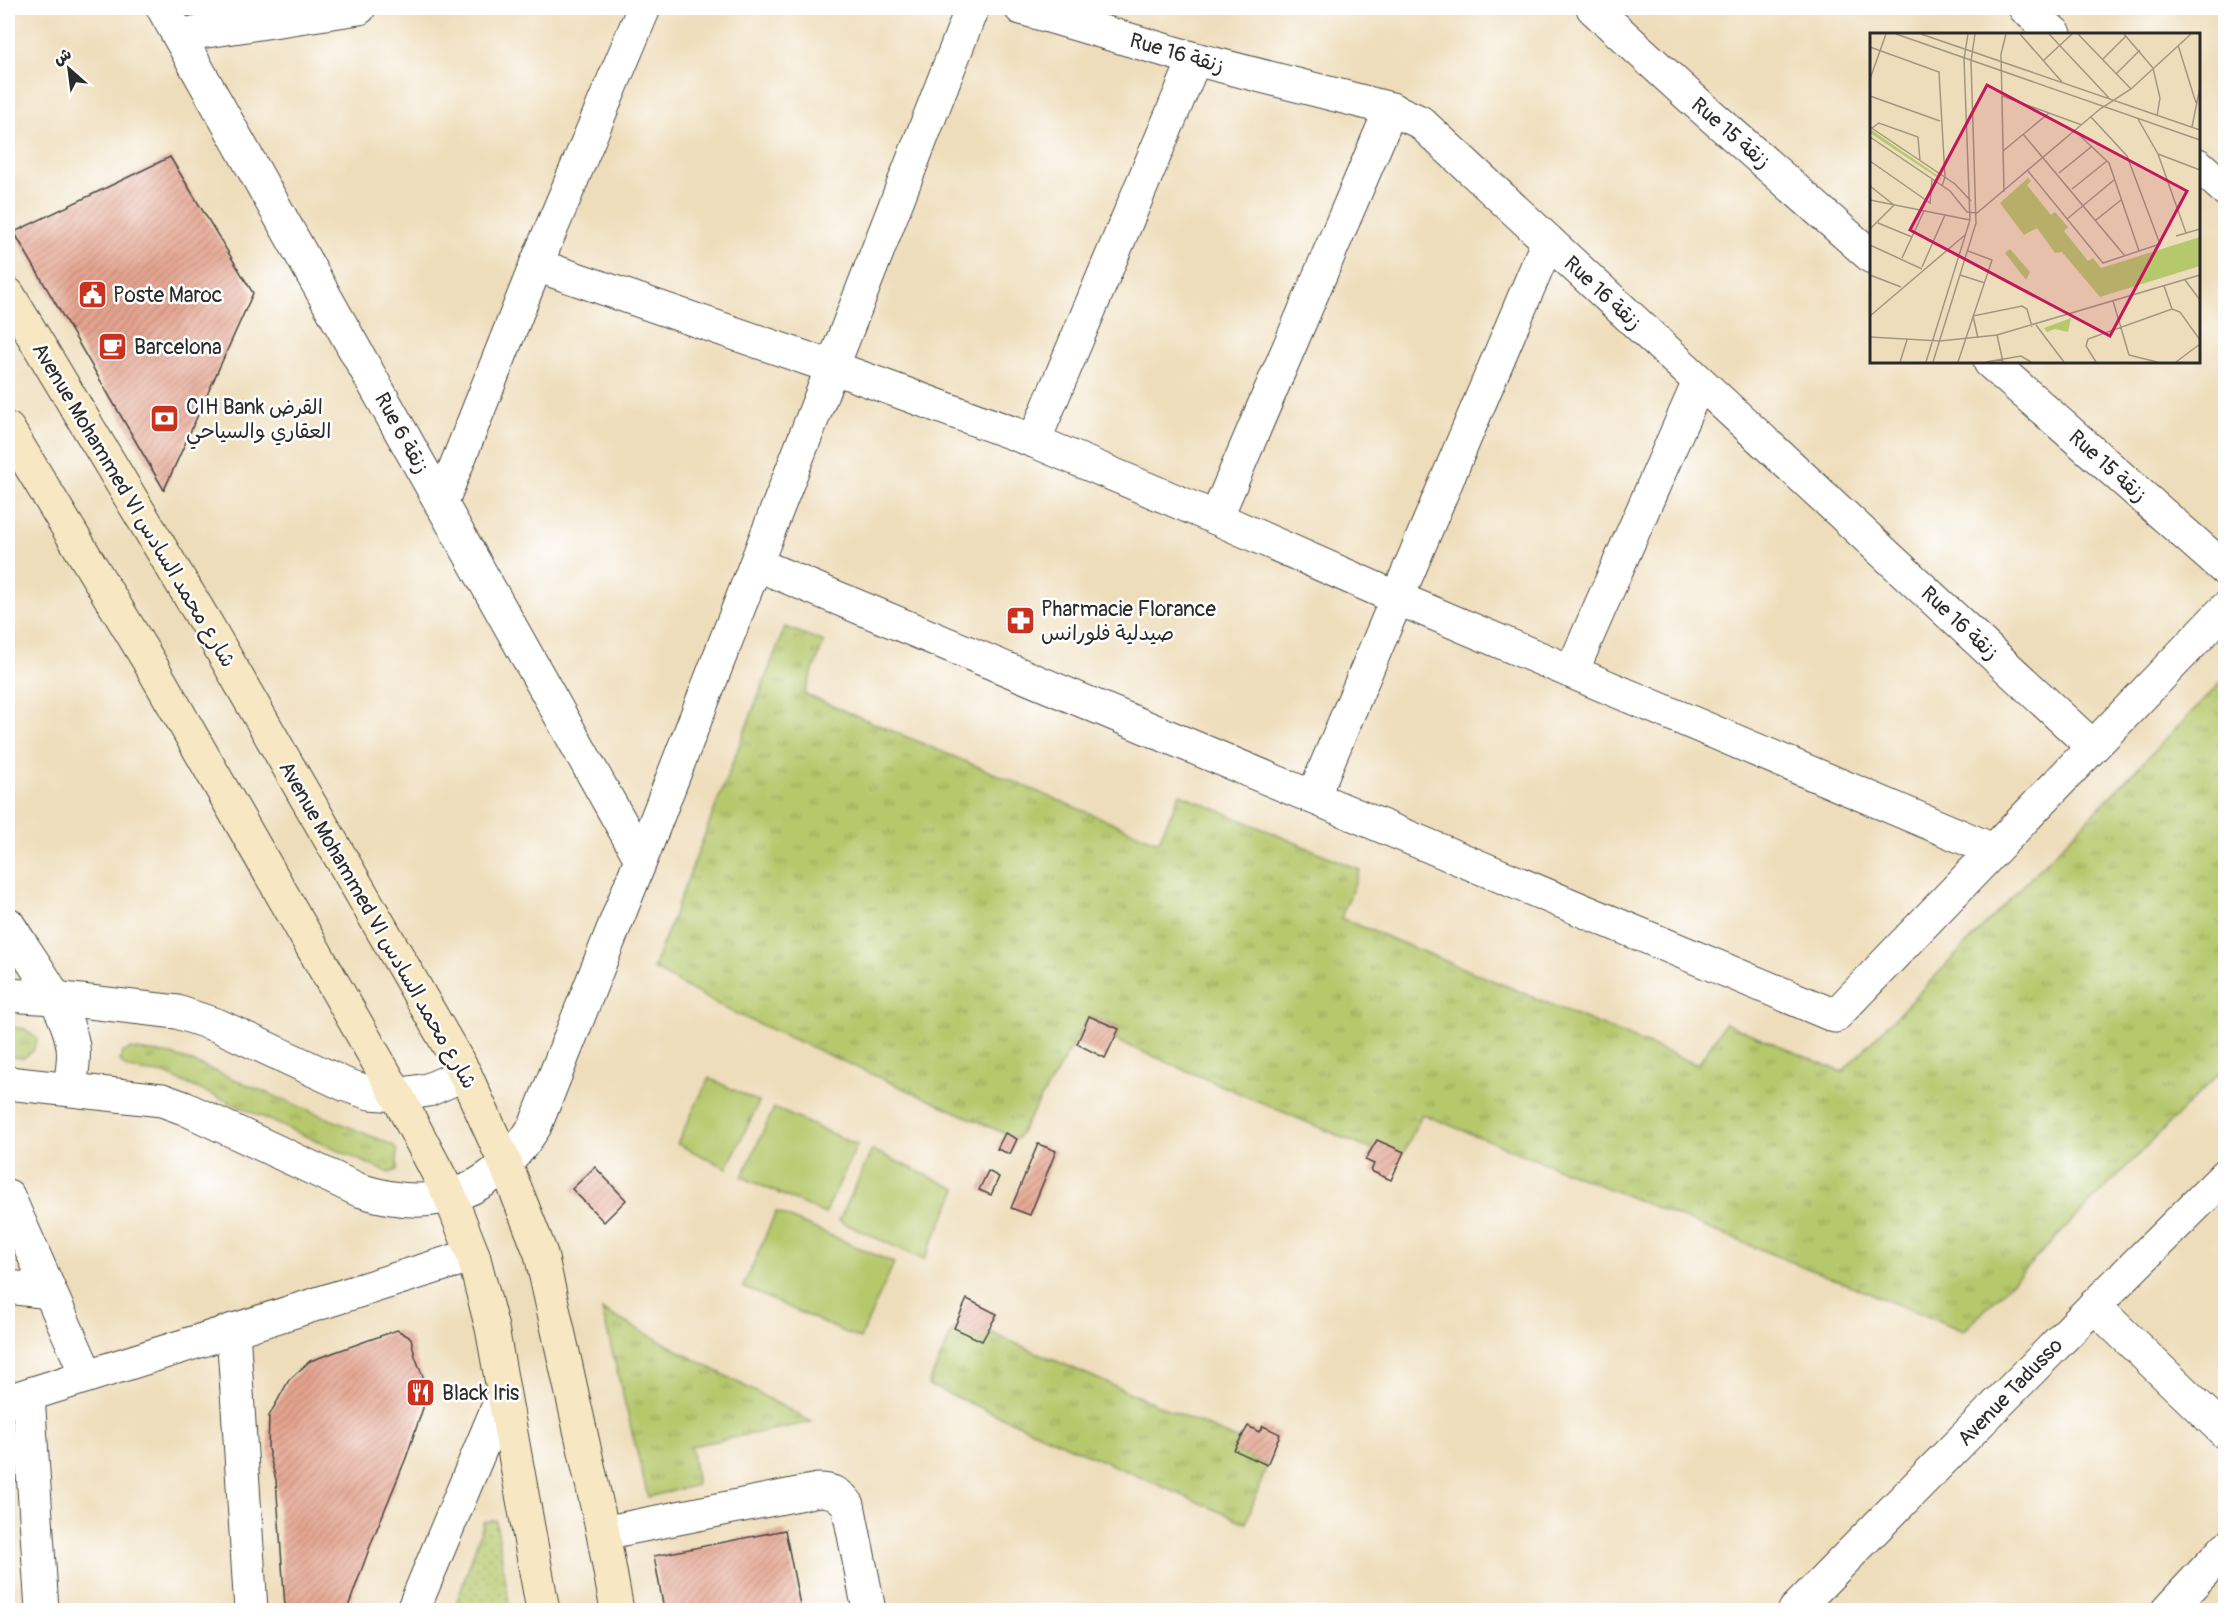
<svg xmlns="http://www.w3.org/2000/svg" width="2233" height="1618" viewBox="0 0 2233 1618" font-family="Pangolin,'Playpen Sans Arabic',sans-serif">
	<style>
		.grass { fill: url(#grass-tufts); stroke: #707a4c; stroke-width: 1.5 }
		.garden { fill: url(#garden-dots); stroke: #707a4c; stroke-width: 1.5 }
		.pitch { fill: #b6c86c; stroke: #707a4c; stroke-width: 1.5 }
		.building { fill: url(#building-hatch) }
		.lines { fill: none; stroke-linecap: round; stroke-linejoin: round }
		.minor-casing { stroke: #484640; stroke-width: 35 }
		.tertiary-casing { stroke: #484640; stroke-width: 35 }
		.secondary-casing { stroke: #484640; stroke-width: 35 }
		.minor { stroke: #fff; stroke-width: 33 }
		.tertiary { stroke: #fff; stroke-width: 33 }
		.secondary { stroke: #f7e8c3; stroke-width: 33 }
		.labels { text-anchor: middle; stroke-width: 5; stroke-linejoin: round; paint-order: stroke }
		.street-label { font-size: 21px; fill: #2b2b2b; stroke: #fff }
		.poi-label { font-size: 21px; fill: #2b2b2b; stroke: #fff; text-anchor: start }
		.inset-road { fill: none; stroke: #a09681; stroke-width: 1.5 }
		.view { fill: #c2185b; fill-opacity: 0.15; stroke: #c2185b; stroke-width: 3 }
		.inset-edge { fill: none; stroke: #2b2b2b; stroke-width: 3 }
	</style>
	<defs>
		<pattern id="grass-tufts" width="24" height="20" patternUnits="userSpaceOnUse" patternTransform="scale(1.5)"><rect width="24" height="20" fill="#b6c86c"/><path d="M3 7l-1-3M5 7V3M7 7l1-3M15 17l-1-3M17 17v-4M19 17l1-3" fill="none" stroke="#94a359"/></pattern>
		<pattern id="garden-dots" width="8" height="8" patternUnits="userSpaceOnUse" patternTransform="scale(1.5)"><rect width="8" height="8" fill="#b6c86c"/><path d="M2 2h.1M6 6h.1" fill="none" stroke="#94a359" stroke-width="1.8" stroke-linecap="round"/></pattern>
		<pattern id="building-hatch" width="6" height="6" patternUnits="userSpaceOnUse" patternTransform="scale(1.5)"><rect width="6" height="6" fill="#e5a48f"/><path d="M-1 1l2-2M0 6l6-6M5 7l2-2" fill="none" stroke="#ba8675"/></pattern>
	</defs>
	<rect width="100%" height="100%" fill="#fff"/>
	<filter id="ink" filterUnits="userSpaceOnUse"><feTurbulence type="fractalNoise" baseFrequency=".0167" numOctaves="2"/><feDisplacementMap in="SourceGraphic" scale="12" xChannelSelector="R" yChannelSelector="G"/><feConvolveMatrix kernelMatrix="1 2 1 2 8 2 1 2 1" color-interpolation-filters="sRGB"/></filter>
	<filter id="wash" filterUnits="userSpaceOnUse"><feTurbulence type="fractalNoise" baseFrequency=".008" numOctaves="4" result="noise"/><feDisplacementMap in="SourceGraphic" scale="24" xChannelSelector="R" yChannelSelector="G"/><feGaussianBlur stdDeviation="1.35" result="paint"/><feColorMatrix in="noise" values="0 0 0 0 0 0 0 0 0 0 0 0 0 0 0 0 0 1.4 0 .05"/><feComposite in="paint" operator="in"/></filter>
	<g filter="url(#wash)">
		<rect width="100%" height="100%" fill="#eeddba"/>
		<!-- grass -->
		<g class="grass">
			<path d="M785 627 824 642 804 694 1158 842 1180 794 1360 870 1341 918 1698 1065 1725 1023 1842 1072 2225 678V1067L1964 1331 1422 1114 1404 1152 1372 1150 1115 1040 1119 1028 1090 1016 1017 1139 732 1012 653 969Z"/>
			<path d="M8 1027 25 1029 37 1039 33 1051 23 1058 8 1056Z"/>
			<path d="M130 1049 172 1055 190 1061 393 1145 397 1151V1170L389 1173 165 1074 128 1069 120 1061 122 1053Z"/>
			<path d="M602 1310 812 1422 691 1446 697 1485 648 1497Z"/>
			<path d="M954 1328 982 1341 987 1331 1239 1440 1235 1450 1267 1465 1246 1523 928 1385Z"/>
		</g>
		<!-- garden -->
		<path class="garden" d="M496 1520 510 1610H454L484 1522Z"/>
		<!-- pitch -->
		<g class="pitch">
			<path d="M709 1078 759 1102 727 1168 677 1144Z"/>
			<path d="M774 1108 857 1145 825 1214 742 1177Z"/>
			<path d="M872 1150 957 1189 924 1260 839 1221Z"/>
			<path d="M776 1212 894 1263 860 1339 743 1287Z"/>
		</g>
		<g id="blocks">
			<!-- building -->
			<g class="building">
				<path d="M170 157 253 293 164 490 14 232Z"/>
				<path d="M1089 1016 1119 1029 1105 1058 1077 1044Z"/>
				<path d="M1005 1133 1017 1139 1010 1154 997 1149Z"/>
				<path d="M1377 1140 1404 1152 1391 1180 1371 1171 1374 1164 1365 1160Z"/>
				<path d="M1038 1144 1056 1151 1030 1215 1011 1208Z"/>
				<path d="M595 1167 626 1200 604 1222 572 1189Z"/>
				<path d="M988 1171 999 1177 991 1195 979 1190Z"/>
				<path d="M967 1299 997 1314 982 1341 954 1328Z"/>
				<path d="M397 1330 411 1338 415 1356 425 1382 423 1408 406 1458 372 1541 347 1610H287L285 1607 276 1480 268 1449 269 1416 289 1380 310 1361Z"/>
				<path d="M1248 1426 1259 1432 1263 1426 1280 1434 1267 1465 1234 1450Z"/>
				<path d="M785 1530 801 1610H664L654 1556Z"/>
			</g>
		</g>
	</g>
	<g filter="url(#ink)">
		<use href="#blocks" fill-opacity="0" stroke="#484640" stroke-width="1.5"/>
		<g class="lines">
			<defs>
				<g id="minor">
					<path d="M163 8 641 859"/>
					<path d="M1021 8 1195 59 1391 109 1420 122 2092 746"/>
					<path d="M1593 8 1688 95 1872 257"/>
					<path d="M2025 8 2055 34"/>
					<path d="M180 35 359 8"/>
					<path d="M2198 165 2226 190"/>
					<path d="M536 265 832 367 1034 441 1216 518 1397 598 1993 850"/>
					<path d="M1990 362 2226 570"/>
					<path d="M1034 441 1195 59"/>
					<path d="M441 504 536 265 644 8"/>
					<path d="M1216 518 1391 109"/>
					<path d="M756 564 1835 1016 2226 608"/>
					<path d="M1572 671 1699 382"/>
					<path d="M1313 797 1548 241"/>
					<path d="M8 924C30 960 67 1005 73 1047 75 1060 71 1076 70 1089"/>
					<path d="M8 995 54 998 177 1012 219 1026 346 1085 370 1093 397 1095 428 1090 465 1074"/>
					<path d="M8 1083 162 1100 184 1108 359 1190C436 1215 492 1194 535 1126L641 859 972 8"/>
					<path d="M8 1196 87 1376"/>
					<path d="M8 1287 50 1292"/>
					<path d="M2094 1306 2226 1433"/>
					<path d="M233 1330 251 1610"/>
					<path d="M28 1395 42 1610"/>
					<path d="M8 1401 473 1255"/>
					<path d="M603 1533 818 1490C832 1490 840 1494 848 1505L869 1610"/>
					<path d="M413 1610 503 1395"/>
					<path d="M2168 1610 2226 1548"/>
				</g>
				<path id="tertiary" d="M1795 1610 2094 1306 2226 1175"/>
				<g id="secondary">
					<path d="M8 294 207 625 465 1074 506 1165 541 1254 603 1533 617 1610"/>
					<path d="M8 429 148 660 397 1095 450 1196 473 1255 492 1328 543 1610"/>
				</g>
			</defs>
			<!-- minor casing -->
			<use href="#minor" class="minor-casing"/>
			<!-- tertiary casing -->
			<use href="#tertiary" class="tertiary-casing"/>
			<!-- secondary casing -->
			<use href="#secondary" class="secondary-casing"/>
			<!-- minor -->
			<use href="#minor" class="minor"/>
			<!-- tertiary -->
			<use href="#tertiary" class="tertiary"/>
			<!-- secondary -->
			<use href="#secondary" class="secondary"/>
		</g>
	</g>
	<!-- icons -->
	<defs>
		<symbol id="civic-square" viewBox="-11 -11 22 22"><rect x="-9" y="-9" width="18" height="18" rx="4" fill="#c8321e" stroke="#fff"/><path d="M-.6-6.5H3V-4.5H.6V-3L4-1V1h2V6H-6V1h2V-1L-.6-3ZM-1.2 2.5V6h2.4V2.5Z" fill="#fff"/></symbol>
		<symbol id="cafe-square" viewBox="-11 -11 22 22"><rect x="-9" y="-9" width="18" height="18" rx="4" fill="#c8321e" stroke="#fff"/><path d="M-5.5-4.5H6V0H3Q3 3.5 0 3.5H-2.5Q-5.5 3.5-5.5 0ZM3-3.2v2h1.7v-2ZM-6 4.5H4V6H-6Z" fill="#fff"/></symbol>
		<symbol id="bank-square" viewBox="-11 -11 22 22"><rect x="-9" y="-9" width="18" height="18" rx="4" fill="#c8321e" stroke="#fff"/><path d="M-6-4H6V4H-6ZM0-2.3a2.3 2.3 0 1 0 0 4.6a2.3 2.3 0 1 0 0-4.6Z" fill="#fff"/></symbol>
		<symbol id="pharmacy-square" viewBox="-11 -11 22 22"><rect x="-9" y="-9" width="18" height="18" rx="4" fill="#c8321e" stroke="#fff"/><path d="M-2-6h4v4h4v4h-4v4h-4v-4h-4v-4h4Z" fill="#fff"/></symbol>
		<symbol id="restaurant-square" viewBox="-11 -11 22 22"><rect x="-9" y="-9" width="18" height="18" rx="4" fill="#c8321e" stroke="#fff"/><path d="M-5-6h1v4h1v-4h1v4h1v-4h1v5L-1.5 .5V6h-2V.5L-5-1ZM5-6V6H3V1.5H1.5Q1.5-4 5-6Z" fill="#fff"/></symbol>
	</defs>
	<g fill-rule="evenodd">
		<use href="#civic-square" x="76" y="278" width="33" height="33"/>
		<use href="#cafe-square" x="96" y="330" width="33" height="33"/>
		<use href="#bank-square" x="148" y="402" width="33" height="33"/>
		<use href="#pharmacy-square" x="1004" y="604" width="33" height="33"/>
		<use href="#restaurant-square" x="404" y="1376" width="33" height="33"/>
	</g>
	<g class="labels">
		<!-- street labels -->
		<g class="street-label">
			<text transform="translate(1177 53) rotate(16)" y="7">Rue 16 زنقة</text>
			<text transform="translate(1731 133) rotate(41)" y="7">Rue 15 زنقة</text>
			<text transform="translate(1603 293) rotate(43)" y="7">Rue 16 زنقة</text>
			<text transform="translate(402 433) rotate(61)" y="7">Rue 6 زنقة</text>
			<text transform="translate(2108 466) rotate(42)" y="7">Rue 15 زنقة</text>
			<text transform="translate(134 505) rotate(59)" y="7">Avenue Mohammed VI شارع محمد السادس</text>
			<text transform="translate(1960 623) rotate(43)" y="7">Rue 16 زنقة</text>
			<text transform="translate(378 925) rotate(60)" y="7">Avenue Mohammed VI شارع محمد السادس</text>
			<text transform="translate(2010 1392) rotate(-46)" y="7">Avenue Tadusso</text>
		</g>
		<!-- poi labels -->
		<g class="poi-label">
			<text x="113" y="302">Poste Maroc</text>
			<text x="134" y="354">Barcelona</text>
			<text x="186" y="414">CIH Bank القرض<tspan x="186" dy="24">العقاري والسياحي</tspan></text>
			<text x="1041" y="616">Pharmacie Florance<tspan x="1041" dy="24">صيدلية فلورانس</tspan></text>
			<text x="442" y="1400">Black Iris</text>
		</g>
	</g>
	<!-- overview -->
	<g transform="translate(1870 33)">
		<rect width="330" height="330" fill="#eeddba"/>
		<path d="M0 96 71 145V147L0 100ZM158 145 161 148 157 152 181 182 185 179 198 194 194 198 218 228 223 225 231 235 330 204V233L230 264 192 219 185 220 167 195 154 202 130 170ZM140 216 160 239 156 247 135 220Z" fill="#b6c86c"/>
		<path d="M201 285 198 299 185 296 177 299 174 295Z" fill="#b6c86c"/>
		<path class="inset-road" d="M26 1 330 107M51 1 330 97M150 1 192 49M179 1 239 65M208 1 261 56M254 1 283 35 290 65 287 83M308 12 326 70M0 14 69 39 75 144 72 153M233 26 256 3M173 28 202 1M246 41 270 17M0 46 16 1M0 63 70 88M132 63 179 80M268 86 288 121 316 200M0 94 85 151 101 168M322 94 330 54M2 95 9 90 48 104 50 128M205 98 239 130 269 218M153 101 255 223M0 104 80 158 97 179 107 180 230 76 261 56 321 1M133 118 179 80 212 92M288 121 330 137M0 128 60 170M158 138 233 230 290 211 257 123 221 84M189 140 221 114M0 153 24 172 0 196M202 156 237 128M134 159 131 21 136 1M0 167 100 187M60 171 62 146M197 186 244 147M226 187 251 167M8 190 42 204M306 203 330 196M0 212 52 236M32 225 54 178M52 234 75 182M0 242 31 254M90 242 115 250M315 247 330 267M294 253 302 276M243 268 259 322M0 283 95 202M166 292 194 329M127 302 133 329M0 304 70 308 127 302 330 242M108 305 103 283 152 273 157 276 162 294M259 322 287 329M30 329 37 307M56 329 100 187 94 26 98 1M63 329 106 190 101 28 105 1M88 329 122 227 98 218M116 329 151 323 161 329M226 329 216 313 218 306 302 276 310 279 330 307M306 329 330 311"/>
		<path class="view" d="M117 52 317 158 240 303 40 197Z"/>
		<rect width="330" height="330" class="inset-edge"/>
	</g>
	<!-- margin -->
	<rect width="2233" height="1618" fill="none" stroke="#fff" stroke-width="30"/>
	<!-- north arrow -->
	<g transform="translate(69 69) rotate(332)" stroke="#ffffff" stroke-width="4.5" paint-order="stroke">
	<path d="M0-4.5L10 22L0 15L-10 22Z" fill="#2b2b2b"/>
	<text y="-9" font-size="16" font-weight="bold" text-anchor="middle" fill="#2b2b2b">ش</text>
	</g>
</svg>
